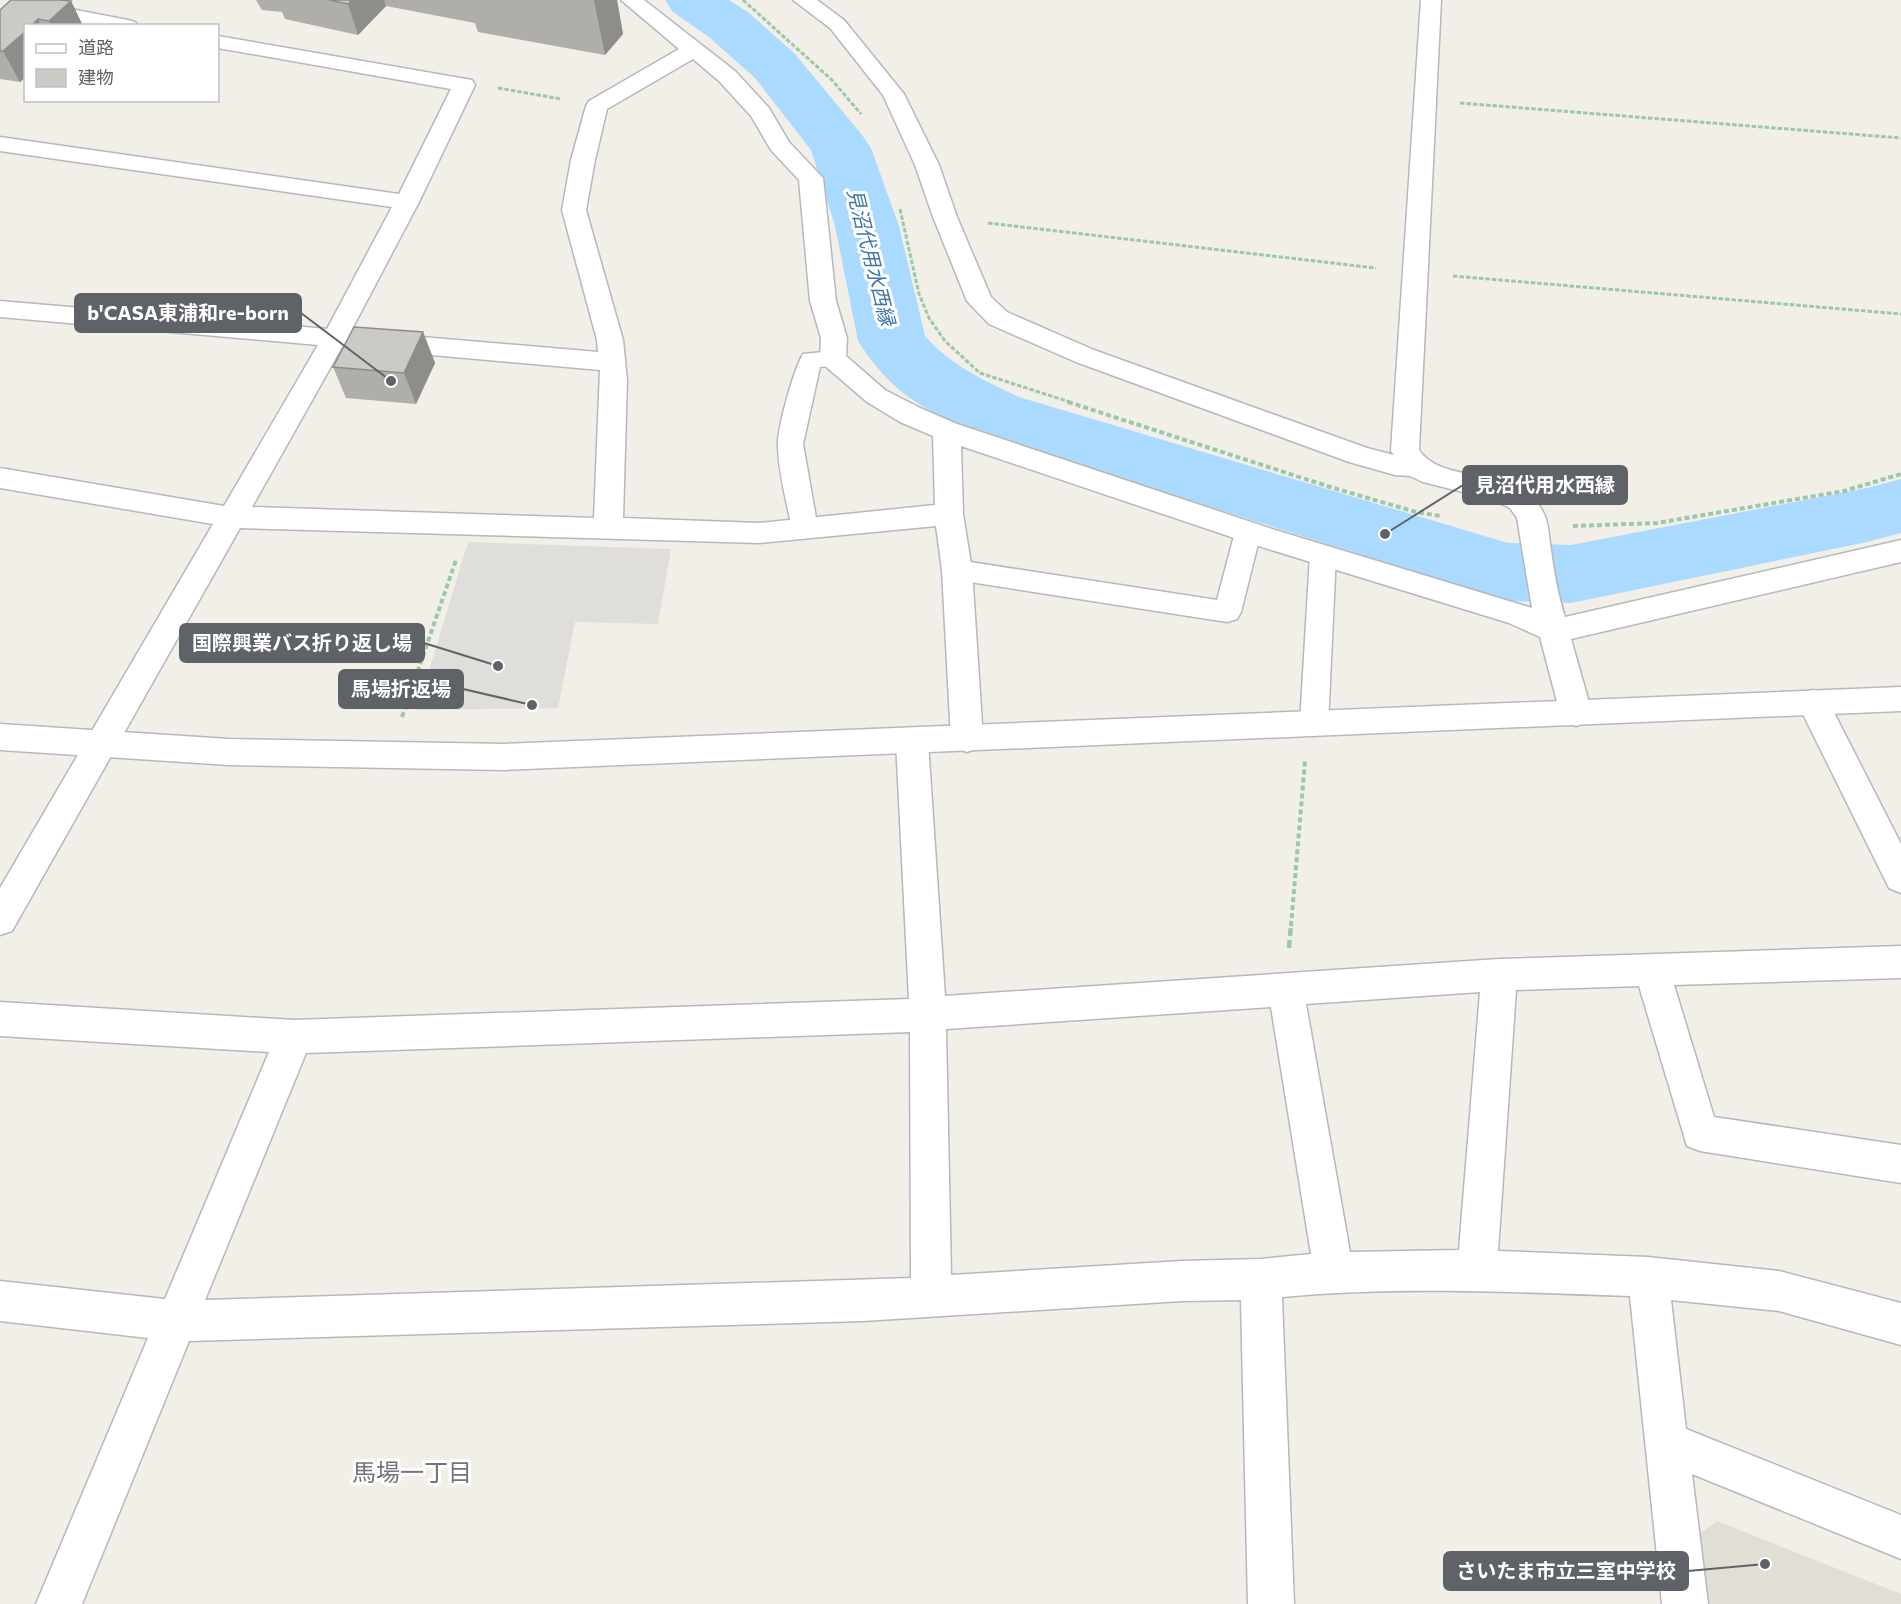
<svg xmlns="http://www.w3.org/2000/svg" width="1901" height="1604" viewBox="0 0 1901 1604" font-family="Commissioner,'Noto Sans JP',sans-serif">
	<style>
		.industrial { fill: #e0deda }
		.education { fill: #e1ded6 }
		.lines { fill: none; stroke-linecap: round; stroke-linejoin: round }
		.river { fill: #aadaff; fill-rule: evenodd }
		.lane-casing { stroke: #b5b8bc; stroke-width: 3 }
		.street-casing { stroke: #b5b8bc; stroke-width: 3 }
		.secondary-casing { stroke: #b6babf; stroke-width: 3 }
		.path-far2 { stroke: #9cc7a9; stroke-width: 3; stroke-dasharray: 4.5 2; stroke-linecap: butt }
		.path-far1 { stroke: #9cc7a9; stroke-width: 4; stroke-dasharray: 5 3; stroke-linecap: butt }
		.path { stroke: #9cc7a9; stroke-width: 4.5; stroke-dasharray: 8 4; stroke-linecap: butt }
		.lane { fill: #fff; fill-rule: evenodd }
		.street { fill: #fff; fill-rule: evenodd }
		.secondary { fill: #fff; fill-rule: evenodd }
		.wall { fill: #afaea9 }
		.shaded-wall { fill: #8f8d8a }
		.building { fill: #cccac5; stroke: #8f8d8a; stroke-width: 1.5 }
		.labels { text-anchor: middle; stroke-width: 6; stroke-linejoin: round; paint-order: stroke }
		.water-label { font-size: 20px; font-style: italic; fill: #4174aa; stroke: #fff }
		.near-neighbourhood-label { font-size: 24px; fill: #70757a; stroke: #fff }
		.leader { fill: none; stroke: #5f6368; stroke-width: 2 }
		.callout-dot { fill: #5f6368; stroke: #fff; stroke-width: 2 }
		.callout { fill: #5f6368; stroke: #5f6368; stroke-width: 2 }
		.callout-label { font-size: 20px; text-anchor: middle; font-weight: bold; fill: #fff }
	</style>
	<rect width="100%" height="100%" fill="#f1efe8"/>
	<!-- industrial -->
	<path class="industrial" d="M468 542 671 549 658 624 575 622 558 708 417 710Z"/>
	<!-- education -->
	<path class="education" d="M1717 1521 1901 1594V1604H1708L1699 1534Z"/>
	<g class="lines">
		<!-- river -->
		<path class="river" d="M665 0H729L749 13 795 54 862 135 871 148 899 226 925 336C950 365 985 381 1019 397L1508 543 1571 545 1867 488 1901 479V533L1867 542 1571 603 1508 601 969 431C918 406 889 390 858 341L835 226 811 150 755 78 709 37 673 12Z"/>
		<defs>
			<g id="lane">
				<path d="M833 351 841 353 845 359 841 365 820 367 803 444 818 529 814 536 805 538 796 536 792 529C787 503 778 471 778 445 777 429 794 369 803 354Z"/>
				<path d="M1248 522 1257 525 1261 532 1241 612 1237 619 1227 622 957 580 948 577 944 570 948 563 957 560 1217 600 1235 532 1239 525Z"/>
				<path d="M1323 545 1332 548 1336 555 1328 724 1324 732 1314 736 1304 732 1300 724 1310 555 1314 548Z"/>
			</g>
			<g id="street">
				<path d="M621 0H644L735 71 769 108 789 142 823 178 836 301 847 338 846 356 885 390 920 408 957 424 1275 530 1532 608 1517 518 1510 508 1491 499 1423 482 1410 476 1395 475 1349 462 1076 362 989 324 967 301 933 217 915 165 883 95 830 28 793 0H817L844 20 904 94 939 165 957 217 991 297 1007 312 1094 350 1367 448 1394 455 1391 451 1421 0H1441L1419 450C1444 487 1521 463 1544 514 1549 524 1549 539 1551 550 1554 573 1558 595 1565 617L1901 540V562L1571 639 1592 713 1587 722 1576 726 1565 722 1560 713 1540 637 1509 623 1255 545 961 446 963 514 972 570 983 739 978 748 967 752 956 748 951 739 942 570 936 526 759 543 240 528 12 931 0 935V888L213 524 0 488V468L224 506 318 345 0 317V301L327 329 392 207 0 151V137L399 194 451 89 218 48V36L472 80 475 85 419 202 351 331 598 352 597 340 562 210 571 160 586 106 589 101 679 49ZM693 59 719 81 751 116 771 150 799 180 810 301 821 338 820 359 824 365 867 402 900 422 933 436 935 505 759 523 623 518 627 380 623 340 586 210 595 160 607 109ZM342 347 600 370 594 518 252 507Z"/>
				<path d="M34 2 128 20 135 22 138 26H93L27 12 24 8 27 4Z"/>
				<path d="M1813 690 1824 693 1901 844V893L1889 888 1797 702 1802 693Z"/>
				<path d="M912 729 923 733 928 742 945 996 1499 959 1901 946V978L1674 985 1714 1117 1901 1145V1183L1700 1151 1687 1146 1639 986 1516 990 1498 1251 1648 1257 1779 1271 1901 1303V1345L1779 1311 1671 1300 1686 1429 1901 1515V1559L1692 1474 1708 1604H1662L1630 1296C1514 1292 1398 1286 1282 1297L1294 1604H1248L1241 1300 1182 1301 863 1321 189 1341 82 1604H36L148 1338 0 1321V1281L165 1299 269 1052 0 1036V1002L294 1020 909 999 896 742 901 733ZM1480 992 1459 1250 1350 1252 1306 1004ZM1271 1007 1311 1254 1261 1259 1182 1261 951 1275 946 1029ZM910 1032 911 1278 205 1300 306 1053Z"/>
			</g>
			<path id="secondary" d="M1901 687V711L504 770 229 765 0 750V724L229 739 504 744Z"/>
		</defs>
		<!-- lane casing -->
		<use href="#lane" class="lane-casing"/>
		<!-- street casing -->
		<use href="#street" class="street-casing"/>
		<!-- secondary casing -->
		<use href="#secondary" class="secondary-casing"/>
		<!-- path-far2 -->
		<g class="path-far2">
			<path d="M743 0 832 80 861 114"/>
			<path d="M498 88 561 99"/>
			<path d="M1460 103 1901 138"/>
			<path d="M900 209 919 294 929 318 945 341 980 373 1073 403"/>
			<path d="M988 223 1376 268"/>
			<path d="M1453 276 1901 314"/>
		</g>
		<!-- path-far1 -->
		<g class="path-far1">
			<path d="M1068 402 1330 487 1416 512 1440 516"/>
			<path d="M1573 526 1657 523 1844 491 1901 474"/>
			<path d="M402 717 456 560"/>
			<path d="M1291 926 1305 761"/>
		</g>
		<!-- path -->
		<path class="path" d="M1289 948 1291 924"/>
		<!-- lane -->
		<use href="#lane" class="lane"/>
		<!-- street -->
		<use href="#street" class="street"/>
		<!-- secondary -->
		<use href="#secondary" class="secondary"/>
	</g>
	<!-- wall -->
	<g class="wall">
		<path d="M256 0H617L623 34 605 55 478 32 475 23 386 6 358 35 285 19 282 12 262 10Z"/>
		<path d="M71 1 83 26H26V77L20 82 0 79V10Z"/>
		<path d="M423 332 435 363 416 404 346 398 333 367Z"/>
	</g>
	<!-- shaded-wall -->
	<g class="shaded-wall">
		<path d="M352 0H384L386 6 358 35 348 4Z"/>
		<path d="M595 0H617L623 34 605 55 594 1Z"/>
		<path d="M71 1 83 26H52L49 21Z"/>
		<path d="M38 19 41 26H31Z"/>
		<path d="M26 31V77L20 82 3 51Z"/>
		<path d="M423 332 435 363 416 404 404 373Z"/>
	</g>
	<!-- building -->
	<g class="building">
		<path d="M11 0H60L71 1 49 21 38 19 31 26H26V31L3 51H0V10Z"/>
		<path d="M329 0H352L348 4Z"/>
		<path d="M354 327 423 332 404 373 333 367Z"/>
	</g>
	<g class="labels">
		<!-- water labels -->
		<g class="water-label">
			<text transform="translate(871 257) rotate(76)" y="7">見沼代用水西縁</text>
		</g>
		<!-- near-neighbourhood labels -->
		<g class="near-neighbourhood-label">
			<text x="412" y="1481">馬場一丁目</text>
		</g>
	</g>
	<!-- callouts -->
	<path class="leader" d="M391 381L301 313M1385 534L1463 485M498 666L424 643M532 705L463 689M1765 1564L1688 1571"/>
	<g class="callout-dot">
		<circle cx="391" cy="381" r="6"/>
		<circle cx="1385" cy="534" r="6"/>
		<circle cx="498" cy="666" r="6"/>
		<circle cx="532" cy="705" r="6"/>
		<circle cx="1765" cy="1564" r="6"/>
	</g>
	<g class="callout">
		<rect x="75" y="294" width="226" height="38" rx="6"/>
		<rect x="1463" y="466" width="164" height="38" rx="6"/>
		<rect x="180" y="624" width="244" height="38" rx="6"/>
		<rect x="339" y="670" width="124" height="38" rx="6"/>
		<rect x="1444" y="1552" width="244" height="38" rx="6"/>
	</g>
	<g class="callout-label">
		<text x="188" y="320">b'CASA東浦和re-born</text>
		<text x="1545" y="492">見沼代用水西縁</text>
		<text x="302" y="650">国際興業バス折り返し場</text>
		<text x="401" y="696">馬場折返場</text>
		<text x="1566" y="1578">さいたま市立三室中学校</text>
	</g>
	<!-- legend -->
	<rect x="24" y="24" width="195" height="78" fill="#ffffff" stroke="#bfc1c3" stroke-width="1.5"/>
	<rect x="36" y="44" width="30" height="9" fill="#ffffff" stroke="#bfc1c3" stroke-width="1.5"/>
	<text x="78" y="54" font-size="18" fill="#5f6368">道路</text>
	<rect x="36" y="69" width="30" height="18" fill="#cccac5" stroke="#bfc1c3" stroke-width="1.5"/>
	<text x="78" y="84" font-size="18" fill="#5f6368">建物</text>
</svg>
